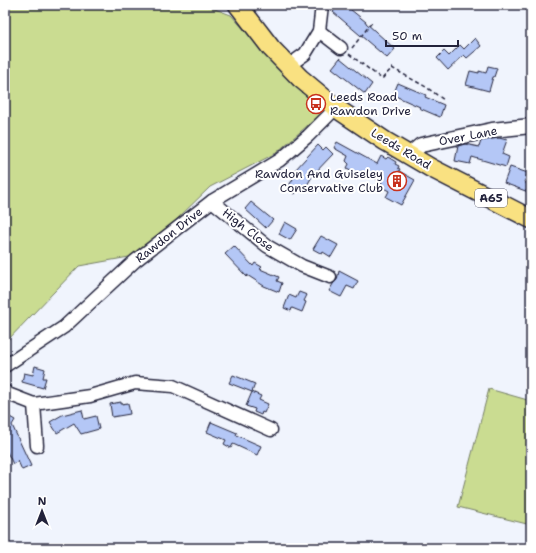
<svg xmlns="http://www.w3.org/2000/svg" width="536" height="553" viewBox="0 0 536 553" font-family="'Shantell Sans',sans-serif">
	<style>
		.green { fill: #cadc91; stroke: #767f66 }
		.building { fill: #b4c7f6; stroke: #22223b }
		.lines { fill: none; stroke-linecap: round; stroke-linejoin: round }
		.minor-casing { stroke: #22223b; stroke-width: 15 }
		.tertiary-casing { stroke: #22223b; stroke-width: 17 }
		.primary-casing { stroke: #22223b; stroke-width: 21 }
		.path { stroke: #22223b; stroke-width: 1.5; stroke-dasharray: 4 3; stroke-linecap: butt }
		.minor { stroke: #fff; stroke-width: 12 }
		.tertiary { stroke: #fff; stroke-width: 14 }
		.primary { stroke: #f9e181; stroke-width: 18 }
		.labels { text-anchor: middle; stroke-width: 4; stroke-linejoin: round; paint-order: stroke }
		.shield { fill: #fff; stroke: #646476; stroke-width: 1 }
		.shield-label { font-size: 11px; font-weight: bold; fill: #22223b }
		.poi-label { font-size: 12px; fill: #22223b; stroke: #fff; text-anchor: start }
		.street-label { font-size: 12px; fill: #22223b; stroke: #fff }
	</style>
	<rect width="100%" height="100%" fill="#f0f4fd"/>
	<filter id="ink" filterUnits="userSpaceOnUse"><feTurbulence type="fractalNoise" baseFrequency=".025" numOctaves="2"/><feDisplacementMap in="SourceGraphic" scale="8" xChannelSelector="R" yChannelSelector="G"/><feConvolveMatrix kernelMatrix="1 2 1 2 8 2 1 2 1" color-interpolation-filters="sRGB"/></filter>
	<g filter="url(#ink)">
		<!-- green -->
		<g class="green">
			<path d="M5 5H204L231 15 280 70 323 112 276 153 210 187 140 255 79 266 5 343Z"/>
			<path d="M489 389 531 401V525L458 507Z"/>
		</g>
		<!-- building -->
		<g class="building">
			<path d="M339 5H345L366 22V23L395 49 387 58 333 12Z"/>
			<path d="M475 38 481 46 467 58 464 55 448 70 437 58 444 51 449 56 460 45 464 49Z"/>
			<path d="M340 58 372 84 365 94 332 68Z"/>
			<path d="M488 66 497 68 494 77H493L489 91 466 85 470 71 479 73V71L486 73Z"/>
			<path d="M398 83 426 95 425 97 444 105 440 117 419 108 420 107 393 95Z"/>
			<path d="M499 138 507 140 502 154 509 157 506 167 472 157 470 164 455 161 458 146 465 144 479 147 481 141Z"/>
			<path d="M337 142 377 164 381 156 386 159 388 157 396 162 395 164 399 166 398 168 400 169 399 171 415 180 401 205 386 197 389 191 380 186 382 182 361 171 359 175 347 168 349 164 346 161 348 156 334 148Z"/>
			<path d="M318 145 323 150 326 147 333 154 313 175 303 192 299 190 295 194 287 189 294 177 291 176 295 170Z"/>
			<path d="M510 167 528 173 524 182 531 186V193L504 183Z"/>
			<path d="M251 202 273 220 266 228 245 209Z"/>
			<path d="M285 222 297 229 290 240 279 234Z"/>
			<path d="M321 236 338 245 331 257 323 252 322 254 313 249Z"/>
			<path d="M234 246 253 266 255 263 262 267 260 269 279 277 277 281 282 283 279 292 264 286 247 275V277L225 254Z"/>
			<path d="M339 271 358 281 354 289 347 286 341 297 329 291 333 284 337 280Z"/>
			<path d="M299 292 307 295 304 301 306 302 302 312 292 308 291 311 284 308 289 295 296 298Z"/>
			<path d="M35 366 45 369 43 378H46L43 388 22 382 24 373 33 375Z"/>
			<path d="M233 375 255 384 252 392 229 383Z"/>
			<path d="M252 392 261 396 259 400 268 404 264 413 262 412 261 415 254 412 255 409 246 406Z"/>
			<path d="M121 402V404L128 403 130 414 112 417 110 404Z"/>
			<path d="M5 410 8 416 15 420 12 425 31 466 22 470 18 461 13 464 5 448Z"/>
			<path d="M82 410 84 419 96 416 99 429 81 434 74 423 57 433 50 422 62 415Z"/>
			<path d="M211 422 237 433 236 435 261 446 257 455 233 444 231 448 224 444 226 440 207 432Z"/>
		</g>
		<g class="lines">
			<defs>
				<g id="minor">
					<path d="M319 31 341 48"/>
					<path d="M288 66 305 54 319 31 322 5"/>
					<path d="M212 201 267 246 302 266 330 277"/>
					<path d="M5 366 64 327 135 261 212 201 280 160 308 136 336 108"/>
					<path d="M5 391 8 394 34 404 90 396 135 383 173 386 271 430"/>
					<path d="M34 404 37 446"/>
				</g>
				<path id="tertiary" d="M409 155 421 145 492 130 531 126"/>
				<path id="primary" d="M238 5 271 48 300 78 336 108 385 141 431 168 531 219"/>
			</defs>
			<!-- minor casing -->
			<use href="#minor" class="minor-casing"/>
			<!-- tertiary casing -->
			<use href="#tertiary" class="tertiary-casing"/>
			<!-- primary casing -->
			<use href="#primary" class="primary-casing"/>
			<!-- path -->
			<g class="path">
				<path d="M352 48 373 21"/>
				<path d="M349 54 382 79 392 68 426 87 444 100"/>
			</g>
			<!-- minor -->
			<use href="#minor" class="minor"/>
			<!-- tertiary -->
			<use href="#tertiary" class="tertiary"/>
			<!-- primary -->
			<use href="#primary" class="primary"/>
		</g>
	</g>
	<!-- icons -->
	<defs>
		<symbol id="bus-ring" viewBox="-11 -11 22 22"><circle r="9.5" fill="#fff" stroke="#c8321e" stroke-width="1.5"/><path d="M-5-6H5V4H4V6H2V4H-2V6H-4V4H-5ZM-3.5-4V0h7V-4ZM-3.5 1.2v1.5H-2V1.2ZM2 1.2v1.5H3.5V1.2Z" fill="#c8321e"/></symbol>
		<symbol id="building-ring" viewBox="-11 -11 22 22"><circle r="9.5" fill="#fff" stroke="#c8321e" stroke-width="1.5"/><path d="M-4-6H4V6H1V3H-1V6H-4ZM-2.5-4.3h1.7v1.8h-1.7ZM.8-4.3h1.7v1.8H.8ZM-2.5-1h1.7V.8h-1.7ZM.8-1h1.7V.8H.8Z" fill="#c8321e"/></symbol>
	</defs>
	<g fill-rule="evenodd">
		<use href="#bus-ring" x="305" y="93" width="22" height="22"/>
		<use href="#building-ring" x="386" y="170" width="22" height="22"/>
	</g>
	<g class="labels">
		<!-- shield labels -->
		<rect class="shield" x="475" y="189" width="32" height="18" rx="3"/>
		<g class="shield-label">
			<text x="491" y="202">A65</text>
		</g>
		<!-- poi labels -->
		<g class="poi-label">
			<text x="330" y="101">Leeds Road<tspan x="330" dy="14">Rawdon Drive</tspan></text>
			<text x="383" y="178" text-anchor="end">Rawdon And Guiseley<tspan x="383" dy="14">Conservative Club</tspan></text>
		</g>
		<!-- street labels -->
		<g class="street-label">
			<text transform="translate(468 136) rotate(-11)" y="4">Over Lane</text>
			<text transform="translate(401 149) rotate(31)" y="4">Leeds Road</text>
			<text transform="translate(248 230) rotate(38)" y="4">High Close</text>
			<text transform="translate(169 235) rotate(-38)" y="4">Rawdon Drive</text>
		</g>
	</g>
	<!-- margin -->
	<rect width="536" height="553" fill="none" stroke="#fff" stroke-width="20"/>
	<rect x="10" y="10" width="516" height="533" fill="none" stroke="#22223b" stroke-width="1.5" filter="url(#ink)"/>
	<!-- north arrow -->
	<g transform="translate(42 511)" stroke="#ffffff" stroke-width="3" paint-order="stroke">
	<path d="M0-3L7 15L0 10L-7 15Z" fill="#22223b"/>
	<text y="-6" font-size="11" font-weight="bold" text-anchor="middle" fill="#22223b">N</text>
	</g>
	<!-- scale -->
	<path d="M386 40v6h72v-6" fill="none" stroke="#22223b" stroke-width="2"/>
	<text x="392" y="40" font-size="12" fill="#22223b" stroke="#ffffff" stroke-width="3" paint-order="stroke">50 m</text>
</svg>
